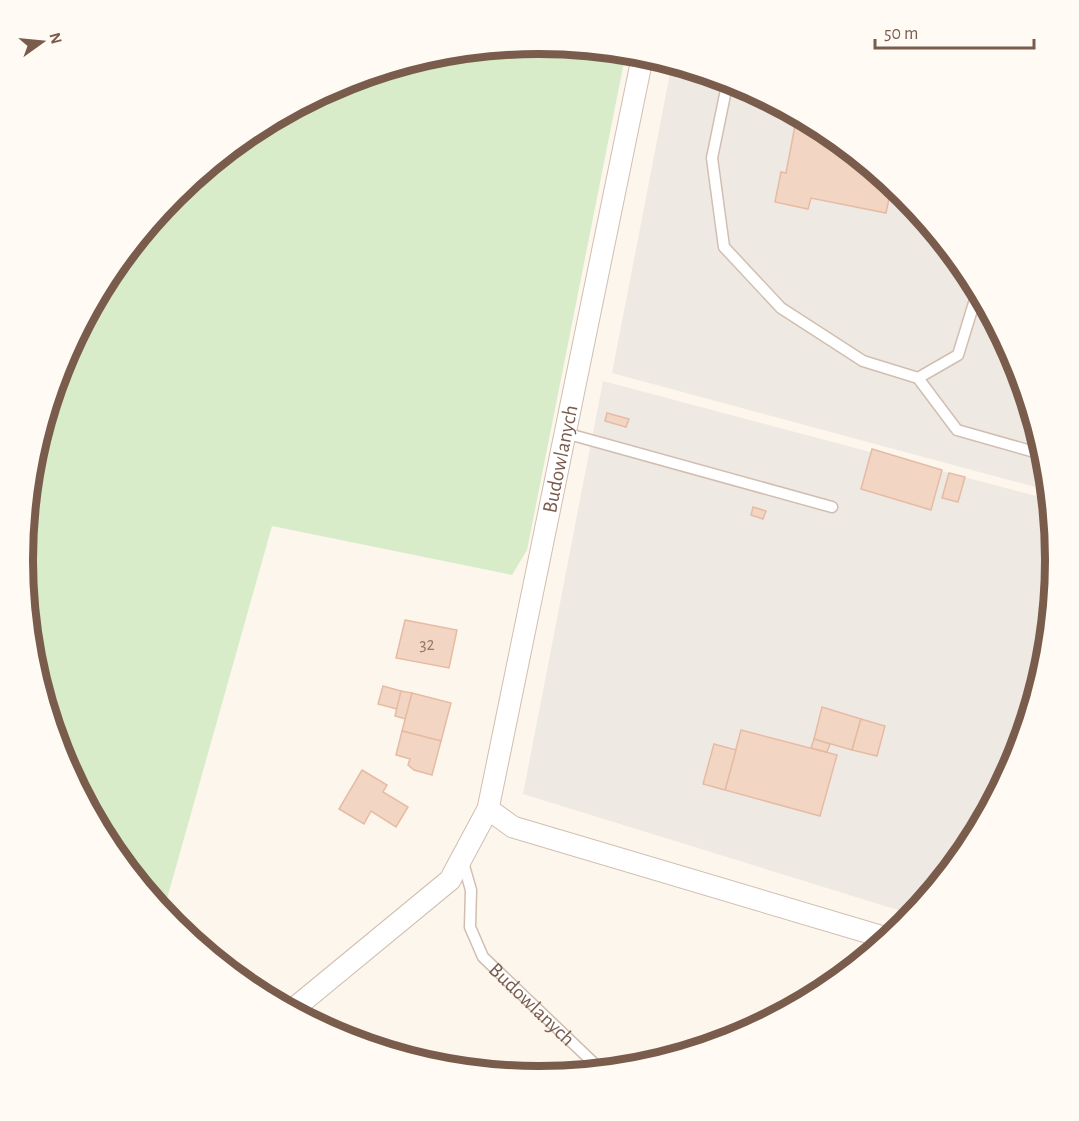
<svg xmlns="http://www.w3.org/2000/svg" width="1079" height="1121" viewBox="0 0 1079 1121" font-family="'Alegreya Sans',sans-serif">
	<style>
		.industrial { fill: #efe9e4 }
		.green { fill: #d8ecc9 }
		.building { fill: #f3d5c3; stroke: #e6bba3; stroke-width: 1.5 }
		.lines { fill: none; stroke-linecap: round; stroke-linejoin: round }
		.lane-casing { stroke: #d1beb0; stroke-width: 13 }
		.street-casing { stroke: #d1beb0; stroke-width: 23 }
		.lane { stroke: #fff; stroke-width: 10 }
		.street { stroke: #fff; stroke-width: 21 }
		.labels { text-anchor: middle; stroke-width: 6; stroke-linejoin: round; paint-order: stroke }
		.number-label { font-size: 18px; fill: #987a6a }
		.street-label { font-size: 21px; fill: #7a5c4d; stroke: #fffaf3 }
		.rim { fill: none; stroke: #7a5c4d; stroke-width: 8 }
	</style>
	<rect width="100%" height="100%" fill="#fdf6ec"/>
	<!-- industrial -->
	<g class="industrial">
		<path d="M672 63 738 83 827 131 905 195 970 274 1017 363 1047 460 1050 491 612 373Z"/>
		<path d="M603 381 1051 500 1056 561 1046 662 1017 759 969 848 914 915 523 794Z"/>
	</g>
	<!-- green -->
	<path class="green" d="M540 44 626 52 527 550 512 575 272 526 163 913 109 847 62 758 32 661 23 560 33 459 62 362 110 273 174 195 253 130 342 83 439 53Z"/>
	<!-- building -->
	<g class="building">
		<path d="M797 115 827 131 892 184 886 213 811 198 808 209 775 202 781 172 786 173Z"/>
		<path d="M607 413 629 419 626 427 605 421Z"/>
		<path d="M872 449 942 470 931 510 861 489Z"/>
		<path d="M949 473 965 477 958 502 942 498Z"/>
		<path d="M753 507 766 511 763 519 751 515Z"/>
		<path d="M405 620 457 630 449 668 396 658Z"/>
		<path d="M383 686 401 691 397 709 378 704Z"/>
		<path d="M401 691 412 693 406 719 395 716Z"/>
		<path d="M412 693 451 703 441 741 402 731Z"/>
		<path d="M822 707 861 719 852 750 814 739Z"/>
		<path d="M861 719 885 726 877 756 852 750Z"/>
		<path d="M741 730 837 755 820 816 725 790Z"/>
		<path d="M402 731 441 741 432 775 414 770 408 765 410 759 396 755Z"/>
		<path d="M814 739 830 744 827 752 811 748Z"/>
		<path d="M714 744 736 750 725 790 703 784Z"/>
		<path d="M362 770 387 785 383 792 408 807 396 827 371 811 364 824 339 809Z"/>
	</g>
	<g class="lines">
		<defs>
			<g id="lane">
				<path d="M728 80 712 158 724 247 781 308 863 361 918 378 958 355 978 290"/>
				<path d="M918 378 957 430 1045 455"/>
				<path d="M565 433 832 507"/>
				<path id="s1" d="M462 859 471 890 470 927 483 957 602 1071"/>
			</g>
			<g id="street">
				<path d="M488 809 513 827 890 939"/>
				<path id="s2" d="M291 1011 450 880 488 809 643 54"/>
			</g>
		</defs>
		<!-- lane casing -->
		<use href="#lane" class="lane-casing"/>
		<!-- street casing -->
		<use href="#street" class="street-casing"/>
		<!-- lane -->
		<use href="#lane" class="lane"/>
		<!-- street -->
		<use href="#street" class="street"/>
	</g>
	<g class="labels">
		<!-- number labels -->
		<g class="number-label">
			<text x="427" y="650">32</text>
		</g>
		<!-- street labels -->
		<g class="street-label">
			<text dy="7" stroke="none"><textPath href="#s2" startOffset="644">Budowlanych</textPath></text>
			<text dy="7" stroke="none"><textPath href="#s1" startOffset="170">Budowlanych</textPath></text>
		</g>
	</g>
	<!-- crop -->
	<path d="M0 0H1079V1121H0ZM33 560a506 506 0 1 1 1012 0a506 506 0 1 1-1012 0Z" fill="#fffaf3" fill-rule="evenodd"/>
	<path class="rim" d="M33 560a506 506 0 1 1 1012 0a506 506 0 1 1-1012 0Z"/>
	<!-- north arrow -->
	<g transform="translate(42 42) rotate(75)" stroke="#fffaf3" stroke-width="4.5" paint-order="stroke">
	<path d="M0-4.5L10 22L0 15L-10 22Z" fill="#7a5c4d"/>
	<text y="-9" font-size="16" font-weight="bold" text-anchor="middle" fill="#7a5c4d">N</text>
	</g>
	<!-- scale -->
	<path d="M875 39v9h159v-9" fill="none" stroke="#7a5c4d" stroke-width="3"/>
	<text x="884" y="39" font-size="18" fill="#7a5c4d" stroke="#fffaf3" stroke-width="4.5" paint-order="stroke">50 m</text>
</svg>
